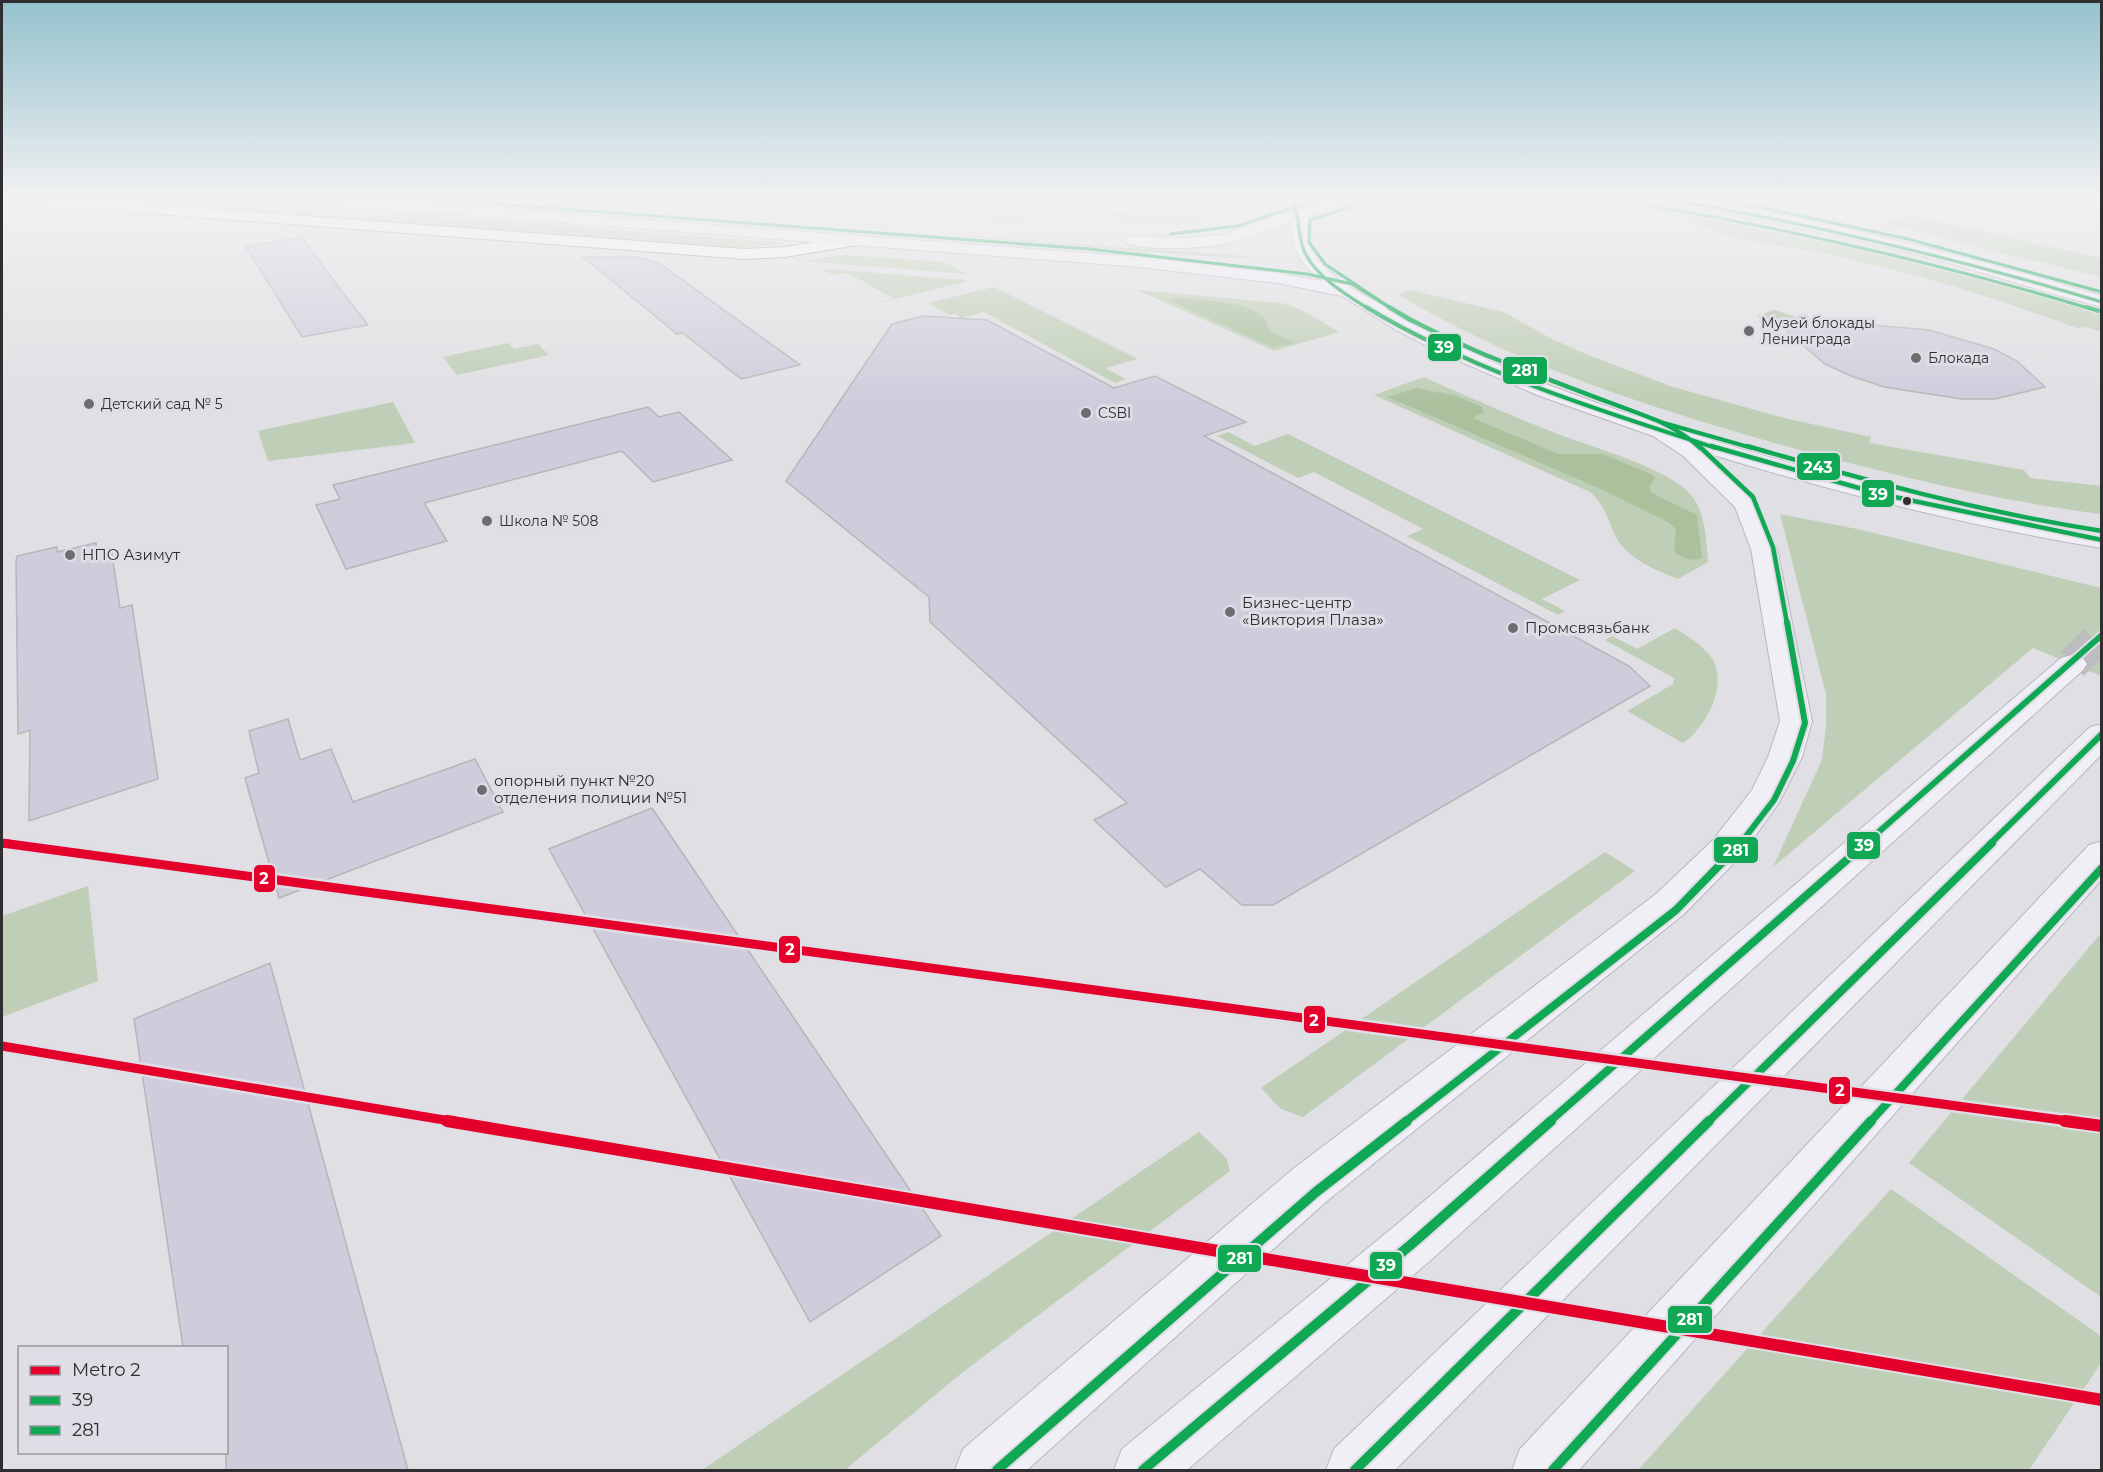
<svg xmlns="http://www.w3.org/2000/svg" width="2103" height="1472" viewBox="0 0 2103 1472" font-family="Montserrat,sans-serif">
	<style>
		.green { fill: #bfceb6 }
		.forest { fill: #abc19e }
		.building { fill: #d1ccdc; stroke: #b6b5b8; stroke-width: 1.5 }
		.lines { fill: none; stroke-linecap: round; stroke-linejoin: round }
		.major-tunnel { stroke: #bdbcbf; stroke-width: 33; stroke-dasharray: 33 16; stroke-linecap: butt }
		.minor-casing { stroke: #969598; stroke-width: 2 }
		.major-casing { stroke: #b9b5c1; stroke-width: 2 }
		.minor { fill: #fafafb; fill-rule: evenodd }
		.major { fill: #f1eff6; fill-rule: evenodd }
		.bus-1-far5-casing { stroke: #dfdde5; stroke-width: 5 }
		.bus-1-far4-casing { stroke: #dfdde5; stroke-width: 7 }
		.bus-1-far3-casing { stroke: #dfdde5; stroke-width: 8 }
		.bus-1-far2-casing { stroke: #dfdde5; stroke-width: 10 }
		.bus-1-far1-casing { stroke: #dfdde5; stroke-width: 12 }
		.bus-1-casing { stroke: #dfdde5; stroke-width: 14 }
		.bus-2-far5-casing { stroke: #dfdde5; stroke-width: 5 }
		.bus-2-far4-casing { stroke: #dfdde5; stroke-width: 7 }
		.bus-2-far3-casing { stroke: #dfdde5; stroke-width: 8 }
		.bus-2-far2-casing { stroke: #dfdde5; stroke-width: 10 }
		.bus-2-far1-casing { stroke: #dfdde5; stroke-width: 12 }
		.bus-2-casing { stroke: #dfdde5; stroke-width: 14 }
		.bus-3-far2-casing { stroke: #dfdde5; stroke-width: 5 }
		.bus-3-far1-casing { stroke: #dfdde5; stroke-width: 7 }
		.bus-3-casing { stroke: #dfdde5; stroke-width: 8 }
		.bus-1-far5 { stroke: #10a855; stroke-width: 3 }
		.bus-1-far4 { stroke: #10a855; stroke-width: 4 }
		.bus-1-far3 { stroke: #10a855; stroke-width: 4.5 }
		.bus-1-far2 { stroke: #10a855; stroke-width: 6 }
		.bus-1-far1 { stroke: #10a855; stroke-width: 8 }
		.bus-1 { stroke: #10a855; stroke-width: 10 }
		.bus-2-far5 { stroke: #10a855; stroke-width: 3 }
		.bus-2-far4 { stroke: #10a855; stroke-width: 4 }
		.bus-2-far3 { stroke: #10a855; stroke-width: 4.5 }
		.bus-2-far2 { stroke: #10a855; stroke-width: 6 }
		.bus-2-far1 { stroke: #10a855; stroke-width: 8 }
		.bus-2 { stroke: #10a855; stroke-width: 10 }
		.bus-3-far2 { stroke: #10a855; stroke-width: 3 }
		.bus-3-far1 { stroke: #10a855; stroke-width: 4 }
		.bus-3 { stroke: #10a855; stroke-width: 4.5 }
		.metro-1-far2-casing { stroke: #dfdde5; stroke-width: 12 }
		.metro-1-far1-casing { stroke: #dfdde5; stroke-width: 14 }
		.metro-1-casing { stroke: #dfdde5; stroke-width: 16 }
		.metro-1-far2 { stroke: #e4002b; stroke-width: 8 }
		.metro-1-far1 { stroke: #e4002b; stroke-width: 9 }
		.metro-1 { stroke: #e4002b; stroke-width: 12 }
		.poi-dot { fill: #6d6c6f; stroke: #dfdde5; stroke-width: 2 }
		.bus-dot { fill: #2f2e31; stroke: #dfdde5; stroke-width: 2 }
		.labels { text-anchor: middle; stroke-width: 6; stroke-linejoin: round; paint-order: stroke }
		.far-poi-label { font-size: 14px; fill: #2f2e31; stroke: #dfdde5; text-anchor: start }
		.poi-label { font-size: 15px; fill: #2f2e31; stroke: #dfdde5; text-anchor: start }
		.line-badge { stroke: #dfdde5; stroke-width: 2 }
		.badge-label { font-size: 16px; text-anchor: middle; font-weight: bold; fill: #fff }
	</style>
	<rect width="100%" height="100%" fill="#e0dfe3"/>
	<!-- green -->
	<g class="green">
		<path d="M23 197H186L787 243 729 249Z"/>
		<path d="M364 197H416L641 213 635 216Z"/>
		<path d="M589 197H1095L1017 221 765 204H747L742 208Z"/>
		<path d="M1173 197 1216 199C1213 204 1211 211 1206 215 1187 229 1125 219 1101 217Z"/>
		<path d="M1681 211C1823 235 1964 269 2101 315V332L2088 327 2077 328 2001 301 1912 274 1826 254 1735 238 1668 213Z"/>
		<path d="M1910 215 2101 258V277L1885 224Z"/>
		<path d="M965 236 1246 256 1252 259 961 240Z"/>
		<path d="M843 255 944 262 967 274 805 261Z"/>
		<path d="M829 269 965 280 968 281 883 302H881L893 298 848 273 834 275 822 270Z"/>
		<path d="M994 287 1138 359 1105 368 1126 379 1115 383 984 312 961 318 955 314 949 315 928 303Z"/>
		<path d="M1137 290 1281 303 1300 309 1339 332 1274 351Z"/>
		<path d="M1409 290 1504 312 1550 338 1588 355 1670 386 1784 418 1871 437 1869 443 2024 470 2030 478 2101 486V514C1992 500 1884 473 1778 444 1648 407 1516 365 1399 295Z"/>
		<path d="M508 343 514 349 538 344 549 355 457 375 443 357Z"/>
		<path d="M1424 377C1465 396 1508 414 1550 431 1586 446 1674 468 1694 499 1705 515 1707 543 1708 562L1678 579C1656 570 1627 559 1616 537 1607 519 1606 506 1590 492L1374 395Z"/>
		<path d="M393 402 415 443 268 461 258 431Z"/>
		<path d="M1228 432 1255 446 1288 434 1580 580 1542 599 1565 611 1558 615 1407 536 1423 529 1314 472 1298 478 1217 436Z"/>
		<path d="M1780 514 1857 529 2101 588V676L2033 648 1773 867 1822 760 1826 726V694Z"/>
		<path d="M1675 628C1686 635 1699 643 1708 653 1732 680 1707 727 1683 743L1627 711 1673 684 1674 678 1605 640 1612 636 1637 649Z"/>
		<path d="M1605 852 1635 871 1303 1117 1281 1109 1261 1088Z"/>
		<path d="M88 886 98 981 2 1017V916Z"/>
		<path d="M2101 933V1297L1909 1163Z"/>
		<path d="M1199 1132 1226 1158 1230 1171 963 1372 845 1470H702Z"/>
		<path d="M1891 1189 2101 1336V1363L2029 1470H1638Z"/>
	</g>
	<!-- forest -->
	<g class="forest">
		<path d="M1177 298C1200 300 1249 300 1265 319 1267 322 1268 328 1271 332L1295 343 1272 347 1168 300Z"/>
		<path d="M1774 310 1803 319 1787 325 1757 316Z"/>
		<path d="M1416 388 1457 396 1482 407 1483 412 1473 418 1558 454H1603L1653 475 1655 478 1649 488 1652 493 1697 515 1702 558C1691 562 1683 558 1674 552L1676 529 1668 522 1603 490 1388 397Z"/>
	</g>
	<!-- building -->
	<g class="building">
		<path d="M302 237 334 281 368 325 302 337 246 247Z"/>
		<path d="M583 257H637L659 263 800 365 741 379 683 333 677 334Z"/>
		<path d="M923 316 987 320 1114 388 1155 376 1246 422 1204 436 1629 666 1650 686 1273 905H1242L1200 869 1166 887 1094 820 1127 803 930 622 929 597 786 481 892 324Z"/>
		<path d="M1861 324 1929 330 1994 349 2017 361 2045 387 1995 399H1962L1884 387 1851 376 1825 364 1783 328Z"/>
		<path d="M648 407 659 417 679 412 732 460 653 482 622 451 424 503 447 541 346 569 316 505 340 499 333 485Z"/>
		<path d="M96 543 97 551 111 548 120 608 132 605 158 779 29 821 30 730 18 734 16 561 17 556 57 547V552Z"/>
		<path d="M288 719 300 760 331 749 353 802 475 759 503 812 279 898 245 778 259 773 249 731Z"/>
		<path d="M652 808 941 1236 810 1322 549 849Z"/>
		<path d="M270 963 357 1284 408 1470H226V1347H183L134 1019Z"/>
	</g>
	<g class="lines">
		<!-- major-tunnel -->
		<path class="major-tunnel" d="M2072 664 2102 635"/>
		<defs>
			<path id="minor" d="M2 197H51L745 249 785 247 857 235 865 240 857 245 785 257 745 259 2 202Z"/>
			<g id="major">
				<path d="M274 197H343L1140 257 1277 273 1322 281C1302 265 1289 248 1292 222 1270 229 1248 240 1225 244 1209 248 1132 252 1123 241L1131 236 1184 238 1221 235 1335 197H1357L1308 216C1307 229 1305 240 1312 251 1326 276 1359 292 1383 306 1487 368 1603 407 1718 442 1844 480 1972 511 2102 532V548C1968 526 1837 493 1707 453L1756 499 1777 549 1812 721 1802 757 1779 803 1739 858 1684 914 1327 1201 1027 1470H955L963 1449 1293 1169 1656 894 1713 840 1752 790 1768 757 1780 721 1751 549 1735 507 1682 455 1653 436 1537 395 1441 353 1396 330 1342 296 1277 283 1140 267 281 201Z"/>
				<path d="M1645 197H1682L1709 201C1842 225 1972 257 2102 296V307C2044 293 1988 273 1930 258 1838 234 1745 216 1652 201Z"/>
				<path d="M2072 655 2083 658 2087 664 2083 670 1432 1259 1187 1470H1114L1122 1449 1396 1225 2061 658Z"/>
				<path d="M2102 724V754L1395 1470H1326L1334 1449 2090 727Z"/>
				<path d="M2102 841V879L1579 1470H1512L1520 1449 2089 845Z"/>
			</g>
		</defs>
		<!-- minor casing -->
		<use href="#minor" class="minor-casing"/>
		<!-- major casing -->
		<use href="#major" class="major-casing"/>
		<!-- minor -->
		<use href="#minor" class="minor"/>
		<!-- major -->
		<use href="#major" class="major"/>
		<defs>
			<g id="bus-1-far5">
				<path d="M1291 197C1300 214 1297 230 1303 248 1312 274 1346 295 1369 309"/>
				<path d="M1654 197C1806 222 1955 258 2102 302"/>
			</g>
			<path id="bus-1-far4" d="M1366 307C1470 370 1600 411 1716 448"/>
			<path id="bus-1-far3" d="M1711 446 1880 494 2102 540"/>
			<g id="bus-1-far2">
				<path d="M1865 844 2102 635"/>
				<path d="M1990 844 2102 734"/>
			</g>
			<g id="bus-1-far1">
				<path d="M1549 1122 1866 843"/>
				<path d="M1708 1122 1992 843"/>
			</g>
			<g id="bus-1">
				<path d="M1143 1470 1414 1242 1551 1121"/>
				<path d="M1355 1470 1709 1121"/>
			</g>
			<g id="bus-2-far5">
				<path d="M1353 206 1310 220 1309 242 1325 264 1392 309"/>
				<path d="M1651 206C1800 231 1946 265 2091 309"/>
			</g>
			<g id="bus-2-far4">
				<path d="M1389 307C1453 346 1525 370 1594 397 1630 411 1672 421 1700 448"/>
				<path d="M2086 307 2099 311"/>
			</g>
			<path id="bus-2-far3" d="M1699 446 1753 497 1773 547 1787 623"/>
			<path id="bus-2-far2" d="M1740 844 1774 800 1793 761 1805 723 1787 622"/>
			<g id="bus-2-far1">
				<path d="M1405 1122 1676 910 1741 843"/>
				<path d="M1870 1122 2102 868"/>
			</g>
			<g id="bus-2">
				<path d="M997 1470 1316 1192 1407 1121"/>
				<path d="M1553 1470 1871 1121"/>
			</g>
			<g id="bus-3-far2">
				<path d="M404 197 1090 249 1307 274 1352 284 1392 309"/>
				<path d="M1712 197 1908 239 2102 292"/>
				<path d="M1171 234 1238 226 1323 197"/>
			</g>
			<path id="bus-3-far1" d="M1389 307 1410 320 1485 355 1664 423 1752 448"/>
			<path id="bus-3" d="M1747 446C1864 480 1981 512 2102 531"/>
		</defs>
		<!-- bus-1-far5 casing -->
		<use href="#bus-1-far5" class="bus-1-far5-casing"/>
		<!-- bus-1-far4 casing -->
		<use href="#bus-1-far4" class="bus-1-far4-casing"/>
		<!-- bus-1-far3 casing -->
		<use href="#bus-1-far3" class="bus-1-far3-casing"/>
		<!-- bus-1-far2 casing -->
		<use href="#bus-1-far2" class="bus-1-far2-casing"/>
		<!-- bus-1-far1 casing -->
		<use href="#bus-1-far1" class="bus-1-far1-casing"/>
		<!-- bus-1 casing -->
		<use href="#bus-1" class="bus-1-casing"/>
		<!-- bus-2-far5 casing -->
		<use href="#bus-2-far5" class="bus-2-far5-casing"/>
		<!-- bus-2-far4 casing -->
		<use href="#bus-2-far4" class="bus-2-far4-casing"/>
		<!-- bus-2-far3 casing -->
		<use href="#bus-2-far3" class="bus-2-far3-casing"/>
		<!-- bus-2-far2 casing -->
		<use href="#bus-2-far2" class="bus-2-far2-casing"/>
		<!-- bus-2-far1 casing -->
		<use href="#bus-2-far1" class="bus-2-far1-casing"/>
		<!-- bus-2 casing -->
		<use href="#bus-2" class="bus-2-casing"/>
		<!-- bus-3-far2 casing -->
		<use href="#bus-3-far2" class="bus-3-far2-casing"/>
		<!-- bus-3-far1 casing -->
		<use href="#bus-3-far1" class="bus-3-far1-casing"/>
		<!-- bus-3 casing -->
		<use href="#bus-3" class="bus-3-casing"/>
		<!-- bus-1-far5 -->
		<use href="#bus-1-far5" class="bus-1-far5"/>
		<!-- bus-1-far4 -->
		<use href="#bus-1-far4" class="bus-1-far4"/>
		<!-- bus-1-far3 -->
		<use href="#bus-1-far3" class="bus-1-far3"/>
		<!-- bus-1-far2 -->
		<use href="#bus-1-far2" class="bus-1-far2"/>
		<!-- bus-1-far1 -->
		<use href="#bus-1-far1" class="bus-1-far1"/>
		<!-- bus-1 -->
		<use href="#bus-1" class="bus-1"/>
		<!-- bus-2-far5 -->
		<use href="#bus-2-far5" class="bus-2-far5"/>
		<!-- bus-2-far4 -->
		<use href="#bus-2-far4" class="bus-2-far4"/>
		<!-- bus-2-far3 -->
		<use href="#bus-2-far3" class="bus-2-far3"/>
		<!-- bus-2-far2 -->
		<use href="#bus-2-far2" class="bus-2-far2"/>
		<!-- bus-2-far1 -->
		<use href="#bus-2-far1" class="bus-2-far1"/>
		<!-- bus-2 -->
		<use href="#bus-2" class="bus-2"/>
		<!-- bus-3-far2 -->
		<use href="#bus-3-far2" class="bus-3-far2"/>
		<!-- bus-3-far1 -->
		<use href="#bus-3-far1" class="bus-3-far1"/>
		<!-- bus-3 -->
		<use href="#bus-3" class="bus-3"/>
		<defs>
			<path id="metro-1-far2" d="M2 843 12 844"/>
			<g id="metro-1-far1">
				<path d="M2 843 2076 1122"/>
				<path d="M2 1046 456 1122"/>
			</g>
			<g id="metro-1">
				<path d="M447 1121 2102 1400"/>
				<path d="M2065 1121 2102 1126"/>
			</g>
		</defs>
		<!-- metro-1-far2 casing -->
		<use href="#metro-1-far2" class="metro-1-far2-casing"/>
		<!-- metro-1-far1 casing -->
		<use href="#metro-1-far1" class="metro-1-far1-casing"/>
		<!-- metro-1 casing -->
		<use href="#metro-1" class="metro-1-casing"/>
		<!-- metro-1-far2 -->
		<use href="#metro-1-far2" class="metro-1-far2"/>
		<!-- metro-1-far1 -->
		<use href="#metro-1-far1" class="metro-1-far1"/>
		<!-- metro-1 -->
		<use href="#metro-1" class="metro-1"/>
	</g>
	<!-- sky -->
	<linearGradient id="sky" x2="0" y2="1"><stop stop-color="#95c2ce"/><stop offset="0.49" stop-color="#f1f1f2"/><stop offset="1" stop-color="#f1f1f2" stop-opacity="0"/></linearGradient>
	<rect width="2103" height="403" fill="url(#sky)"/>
	<!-- markers -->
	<g class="poi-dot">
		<circle cx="1749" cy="331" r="6"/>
		<circle cx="1916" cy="358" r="6"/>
		<circle cx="89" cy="404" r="6"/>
		<circle cx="1086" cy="413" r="6"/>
		<circle cx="487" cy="521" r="6"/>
		<circle cx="70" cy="555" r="6"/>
		<circle cx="1230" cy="612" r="6"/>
		<circle cx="1513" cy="628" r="6"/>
		<circle cx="482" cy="790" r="6"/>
	</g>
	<circle class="bus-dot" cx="1907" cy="501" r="5"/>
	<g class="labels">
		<!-- far-poi labels -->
		<g class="far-poi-label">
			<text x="1761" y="328">Музей блокады<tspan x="1761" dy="16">Ленинграда</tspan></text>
			<text x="1928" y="363">Блокада</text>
			<text x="101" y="409">Детский сад № 5</text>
			<text x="1098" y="418">CSBI</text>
			<text x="499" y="526">Школа № 508</text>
		</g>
		<!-- poi labels -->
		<g class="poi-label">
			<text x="82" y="560">НПО Азимут</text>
			<text x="1242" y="608">Бизнес-центр<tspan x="1242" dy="17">«Виктория Плаза»</tspan></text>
			<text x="1525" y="633">Промсвязьбанк</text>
			<text x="494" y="786">опорный пункт №20<tspan x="494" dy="17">отделения полиции №51</tspan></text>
		</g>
	</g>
	<g class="line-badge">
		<rect x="1427" y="333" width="35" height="29" rx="6" fill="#10a855"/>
		<rect x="1502" y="356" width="46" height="29" rx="6" fill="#10a855"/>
		<rect x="1796" y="452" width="45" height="29" rx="6" fill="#10a855"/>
		<rect x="1861" y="479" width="34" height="29" rx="6" fill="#10a855"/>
		<rect x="1846" y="831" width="35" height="29" rx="6" fill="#10a855"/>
		<rect x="1713" y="836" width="46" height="28" rx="6" fill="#10a855"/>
		<rect x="253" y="864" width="23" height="29" rx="6" fill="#e4002b"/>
		<rect x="778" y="935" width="23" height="29" rx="6" fill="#e4002b"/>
		<rect x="1303" y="1005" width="23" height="29" rx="6" fill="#e4002b"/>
		<rect x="1828" y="1076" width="23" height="29" rx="6" fill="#e4002b"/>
		<rect x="1217" y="1244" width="45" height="29" rx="6" fill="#10a855"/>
		<rect x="1369" y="1251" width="34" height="29" rx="6" fill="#10a855"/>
		<rect x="1667" y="1305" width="46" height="29" rx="6" fill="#10a855"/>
	</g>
	<g class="badge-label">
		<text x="1444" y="353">39</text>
		<text x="1525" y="376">281</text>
		<text x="1818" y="473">243</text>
		<text x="1878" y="500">39</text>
		<text x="1864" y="851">39</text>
		<text x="1736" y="856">281</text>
		<text x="264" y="884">2</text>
		<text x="790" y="955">2</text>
		<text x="1314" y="1026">2</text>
		<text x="1840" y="1096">2</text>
		<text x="1240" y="1264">281</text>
		<text x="1386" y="1271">39</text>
		<text x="1690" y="1325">281</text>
	</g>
	<!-- border -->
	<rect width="2103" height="1472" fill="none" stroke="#2f2e31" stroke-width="6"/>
	<!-- legend -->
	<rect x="18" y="1346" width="210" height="108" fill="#dfdde5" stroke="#99979d" stroke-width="1.5"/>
	<rect x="30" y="1366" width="30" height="9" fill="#e4002b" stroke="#99979d" stroke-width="1.5"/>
	<text x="72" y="1376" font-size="18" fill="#2f2e31">Metro 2</text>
	<rect x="30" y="1396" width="30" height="9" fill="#10a855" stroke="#99979d" stroke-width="1.5"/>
	<text x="72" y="1406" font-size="18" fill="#2f2e31">39</text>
	<rect x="30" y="1426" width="30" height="9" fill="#10a855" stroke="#99979d" stroke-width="1.5"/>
	<text x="72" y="1436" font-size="18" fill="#2f2e31">281</text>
</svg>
